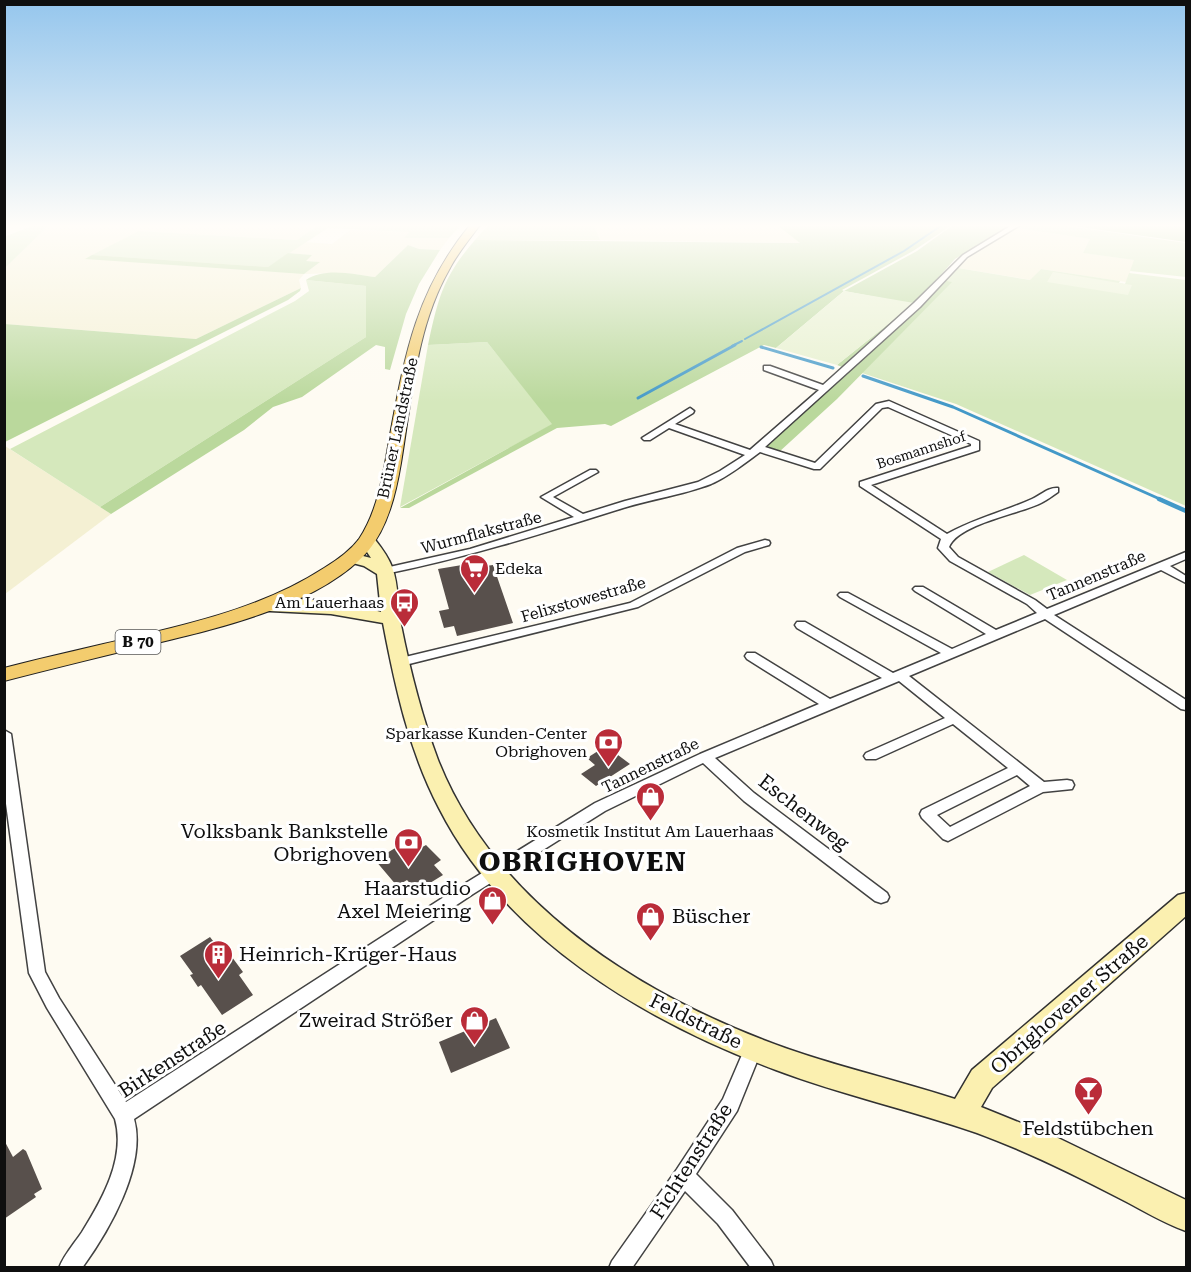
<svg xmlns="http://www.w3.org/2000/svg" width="1191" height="1272" viewBox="0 0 1191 1272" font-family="'Roboto Serif',serif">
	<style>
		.farmland { fill: #f4f0d3 }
		.green { fill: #d5e8bc }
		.forest { fill: #bad89c }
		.pitch { fill: #e6f0ce }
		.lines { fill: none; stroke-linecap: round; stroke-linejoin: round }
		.stream-far2 { stroke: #4399c8; stroke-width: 2 }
		.stream-far1 { stroke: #4399c8; stroke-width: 3 }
		.stream { stroke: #4399c8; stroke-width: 4.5 }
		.building { fill: #58504c }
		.street-casing { stroke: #424242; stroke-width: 3 }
		.secondary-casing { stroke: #313131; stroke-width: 3 }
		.primary-casing { stroke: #202020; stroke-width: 2 }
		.street { fill: #fff; fill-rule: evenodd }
		.secondary { fill: #fbf0b0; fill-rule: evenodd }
		.primary { fill: #f3cc6e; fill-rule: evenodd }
		.labels { text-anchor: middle; stroke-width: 6; stroke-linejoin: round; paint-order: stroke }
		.far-street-label { font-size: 14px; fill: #0f0f0f; stroke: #fff }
		.shield { fill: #fff; stroke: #575757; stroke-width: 1.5 }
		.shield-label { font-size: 15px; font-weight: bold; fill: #0f0f0f }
		.street-label { font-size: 16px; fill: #0f0f0f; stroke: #fff }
		.poi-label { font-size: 16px; fill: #0f0f0f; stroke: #fff; text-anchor: end }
		.near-street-label { font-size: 20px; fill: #0f0f0f; stroke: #fff }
		.near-poi-label { font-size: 20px; fill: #0f0f0f; stroke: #fff; text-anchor: end }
		.near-district-label { font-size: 27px; font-weight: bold; letter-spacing: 1.5px; fill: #0f0f0f; stroke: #fff }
	</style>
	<rect width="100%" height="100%" fill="#fefbf2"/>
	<!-- farmland -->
	<g class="farmland">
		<path d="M49 225H318L297 240 139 231 304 274 319 262 305 261 311 255 288 253 304 242 332 244 350 230 409 232 405 238H449L440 250 419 249 408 245 375 277 346 273 304 274 299 280 301 288 196 339 5 324V268Z"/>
		<path d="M594 225H777L801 243 600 240Z"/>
		<path d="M1017 228 1091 239 1084 253 1135 260 1126 282 1041 269 1031 280 958 268 970 257Z"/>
		<path d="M5 446 111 514 5 594 4 447Z"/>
	</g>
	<!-- green -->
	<g class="green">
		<path d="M34 225H49L5 268 4 237Z"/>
		<path d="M318 225H461L449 238H404L409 232 328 228 268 267 92 255 139 231 297 240Z"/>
		<path d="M488 225H594L600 240H475Z"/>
		<path d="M1021 225H1060L1186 243V277L1130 271 1134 260 1083 253 1090 239 1017 228Z"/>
		<path d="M958 268 1030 280 1041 269 1120 281 1119 283 1132 285 1125 284 1129 273 1186 280V506L956 404 862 373 951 282 945 281Z"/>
		<path d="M306 280 366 286V337L100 507 10 449 295 301 309 291Z"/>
		<path d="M487 342 553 424 400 507 428 345Z"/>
		<path d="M1024 555 1067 580 1030 595 988 572Z"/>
	</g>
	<!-- forest -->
	<g class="forest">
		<path d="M777 225H952L913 251 842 290 844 291 917 251 953 225H1013L955 259 937 279 952 282 837 399 779 452 770 449 767 445 850 370 837 365 913 304 844 291 776 348 764 345 611 426 605 424 557 428 409 508H400L552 424 487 342 428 345C438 298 443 277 475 240L800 243Z"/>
		<path d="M1066 225H1186V242Z"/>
		<path d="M408 245 419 249 440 250 419 284 406 314 390 370 385 369V347L376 345 302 397 273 407 244 430 111 514 100 507 366 337V286L306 280C323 267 355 274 375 277Z"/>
		<path d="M288 253 312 255 306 261 320 262 304 274 85 259 92 255 268 267Z"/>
		<path d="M301 288 300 291 288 300 5 442V324L196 339Z"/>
	</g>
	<!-- pitch -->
	<g class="pitch">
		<path d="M1053 272 1125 284 1132 285 1128 295 1047 282Z"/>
		<path d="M844 291 914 303 837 365 776 348Z"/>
	</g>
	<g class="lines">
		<!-- stream-far2 -->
		<g class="stream-far2">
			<path d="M745 339 904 251 942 225"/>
			<path d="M732 346 742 341"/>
		</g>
		<!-- stream-far1 -->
		<g class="stream-far1">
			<path d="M761 347 833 368"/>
			<path d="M863 376 953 407 1162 500"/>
			<path d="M638 398 735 345"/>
		</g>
		<!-- stream -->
		<path class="stream" d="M1159 499 1186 511"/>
	</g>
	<!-- building -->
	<g class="building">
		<path d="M462 565 464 569 493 565 513 623 457 636 454 626 444 628 439 611 449 609 438 569Z"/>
		<path d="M598 751 606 758 614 752 630 764 596 786 581 774 595 765 587 758Z"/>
		<path d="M405 845 412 853 426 845 441 860 434 865 443 875 417 891 407 880 397 886 375 860 397 847Z"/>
		<path d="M210 937 224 955 229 953 243 972 239 975 253 995 222 1015 201 985 198 987 190 975 193 974 180 956Z"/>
		<path d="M496 1018 510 1048 451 1073 439 1042Z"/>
		<path d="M4 1140 13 1157 23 1149 26 1151 42 1189 34 1194 36 1197 4 1219Z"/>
	</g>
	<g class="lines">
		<defs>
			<g id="street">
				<path d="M1012 225H1020L967 257 920 307 765 447 815 463 876 404 889 401 979 441V450L871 485 947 534C976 518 1003 512 1032 499 1041 495 1048 487 1058 488V492C1052 496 1047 500 1041 503 1019 514 958 524 949 547L958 557 1035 600 1047 609 1186 552V559L1170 566 1186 576V583L1161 570 1054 615 1186 700V710L1181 709 1045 619 909 676 1044 782 1067 780 1072 781 1074 785 1072 789 1043 792 948 841 943 839 922 818 920 814 922 810 1008 768 953 724 876 759H866L864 756 866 753 945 718 899 681 715 758 754 793 887 893 889 897 887 901 881 903 875 901 744 801 703 763 605 811 473 894 134 1119C147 1165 109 1231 82 1268H59C64 1255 74 1244 82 1232 102 1200 126 1158 115 1119L47 1008 29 973 4 789V730L11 734 45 972 59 998 126 1102 461 886 595 803 700 754 819 704 747 659 745 656 747 653H755L830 699 882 678 797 628 795 625 797 622H805L893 673 941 653 840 597 838 595 840 593H848L952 649 986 634 915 591 913 589 915 587H923L996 630 1037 613 1027 604 950 561 938 548 941 539 860 486V482L971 446V444L888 407 882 408 820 469H814L760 452C745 463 729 476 711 484 682 495 652 499 623 508 544 533 466 558 385 574L379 571 385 568 470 549 574 517 541 497 590 470H596L598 472 553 497 583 514 625 501 698 482 720 471 745 455 669 428 650 440H644L642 438 690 408 694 411 693 413 675 424 750 450 819 390 764 370V366H770L823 385 914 303 963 255ZM1017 775 1030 786 950 827 937 815Z"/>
				<path d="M765 540 769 541 770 543 769 545 745 552 638 607 401 666 395 662 401 658 630 603 737 548Z"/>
				<path d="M753 1041 759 1043 762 1049 737 1111 696 1174 732 1210 771 1261 774 1268H751L718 1224 685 1191 632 1268H609L612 1261 677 1169 723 1099 747 1043Z"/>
			</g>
			<path id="secondary" d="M367 535 373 537C380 546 388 556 392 567 399 585 397 606 401 625 410 670 422 717 438 760 492 897 628 987 761 1039 824 1064 891 1078 955 1099L972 1070 1178 895 1186 893V916L992 1088 981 1107 1058 1138 1186 1200V1231C1163 1223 1141 1209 1119 1198 1073 1174 1026 1151 977 1133 911 1110 842 1095 776 1070 644 1021 505 938 439 808 409 751 395 686 383 623L331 614 270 611 264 610 261 606 264 602C296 594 349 604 381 612L377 574 364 566 345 561 343 558 351 553 371 558 359 540Z"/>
			<path id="primary" d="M470 225H480C469 240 457 254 449 270 416 328 412 398 401 463 396 493 388 527 368 551 319 607 211 630 141 647 95 658 50 669 4 681V668C50 656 96 646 142 635 206 620 268 604 324 568 337 560 350 551 359 539 379 509 384 469 390 435 405 354 416 291 470 225Z"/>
		</defs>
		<!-- street casing -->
		<use href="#street" class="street-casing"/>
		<!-- secondary casing -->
		<use href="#secondary" class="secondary-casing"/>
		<!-- primary casing -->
		<use href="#primary" class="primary-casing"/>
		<!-- street -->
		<use href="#street" class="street"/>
		<!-- secondary -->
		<use href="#secondary" class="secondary"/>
		<!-- primary -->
		<use href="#primary" class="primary"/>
	</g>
	<!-- sky -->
	<linearGradient id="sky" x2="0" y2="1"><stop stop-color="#95c6ed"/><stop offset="0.56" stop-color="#fffdf9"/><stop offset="1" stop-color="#fffdf9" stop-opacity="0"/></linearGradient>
	<rect width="1191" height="403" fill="url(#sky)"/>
	<!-- icons -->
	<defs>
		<symbol id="supermarket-pin" viewBox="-11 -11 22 30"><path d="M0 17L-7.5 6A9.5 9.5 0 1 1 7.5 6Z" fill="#ba2c39" stroke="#fff"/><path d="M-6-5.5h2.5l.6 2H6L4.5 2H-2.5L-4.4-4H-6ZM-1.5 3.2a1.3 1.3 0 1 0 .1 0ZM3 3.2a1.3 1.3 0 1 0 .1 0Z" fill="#fff"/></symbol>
		<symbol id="bus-pin" viewBox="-11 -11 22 30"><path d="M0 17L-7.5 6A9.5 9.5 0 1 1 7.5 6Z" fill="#ba2c39" stroke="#fff"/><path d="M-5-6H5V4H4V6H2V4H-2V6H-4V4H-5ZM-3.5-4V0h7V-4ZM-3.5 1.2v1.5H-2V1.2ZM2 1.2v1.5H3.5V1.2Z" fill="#fff"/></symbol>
		<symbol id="bank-pin" viewBox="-11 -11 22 30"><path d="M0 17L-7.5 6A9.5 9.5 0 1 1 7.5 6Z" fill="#ba2c39" stroke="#fff"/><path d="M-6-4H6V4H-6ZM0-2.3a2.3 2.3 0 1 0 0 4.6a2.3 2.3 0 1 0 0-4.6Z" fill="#fff"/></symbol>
		<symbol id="shop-pin" viewBox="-11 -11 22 30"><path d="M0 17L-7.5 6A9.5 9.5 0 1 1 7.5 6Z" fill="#ba2c39" stroke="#fff"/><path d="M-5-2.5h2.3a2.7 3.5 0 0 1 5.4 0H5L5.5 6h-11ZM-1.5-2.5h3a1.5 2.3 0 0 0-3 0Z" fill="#fff"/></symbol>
		<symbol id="building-pin" viewBox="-11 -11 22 30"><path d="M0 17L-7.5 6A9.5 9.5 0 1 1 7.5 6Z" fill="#ba2c39" stroke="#fff"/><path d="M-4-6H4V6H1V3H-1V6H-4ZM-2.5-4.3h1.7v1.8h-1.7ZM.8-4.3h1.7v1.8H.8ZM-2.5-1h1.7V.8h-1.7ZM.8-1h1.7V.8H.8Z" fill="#fff"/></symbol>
		<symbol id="bar-pin" viewBox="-11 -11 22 30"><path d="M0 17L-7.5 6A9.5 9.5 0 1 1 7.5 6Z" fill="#ba2c39" stroke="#fff"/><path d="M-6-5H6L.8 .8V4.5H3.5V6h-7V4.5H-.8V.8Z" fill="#fff"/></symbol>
	</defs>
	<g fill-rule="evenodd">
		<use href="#supermarket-pin" x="458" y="552" width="33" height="45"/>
		<use href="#bus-pin" x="388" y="586" width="33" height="45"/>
		<use href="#bank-pin" x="592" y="726" width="33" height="45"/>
		<use href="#shop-pin" x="634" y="780" width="33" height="45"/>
		<use href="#bank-pin" x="392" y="826" width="33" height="45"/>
		<use href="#shop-pin" x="476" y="884" width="33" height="45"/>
		<use href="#shop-pin" x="634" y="900" width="33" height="45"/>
		<use href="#building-pin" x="202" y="938" width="33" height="45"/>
		<use href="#shop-pin" x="458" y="1004" width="33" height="45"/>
		<use href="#bar-pin" x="1072" y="1074" width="33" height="45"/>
	</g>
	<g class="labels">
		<!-- far-street labels -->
		<g class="far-street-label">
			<text transform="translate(921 450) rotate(-18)" y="5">Bosmannshof</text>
		</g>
		<!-- shield labels -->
		<rect class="shield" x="115.5" y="630" width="45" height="24" rx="4.5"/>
		<g class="shield-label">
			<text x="138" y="647">B 70</text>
		</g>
		<!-- street labels -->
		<g class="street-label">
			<text transform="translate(397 428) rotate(-78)" y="6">Brüner Landstraße</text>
			<text transform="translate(481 532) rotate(-15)" y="6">Wurmflakstraße</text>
			<text transform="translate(1096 575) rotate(-23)" y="6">Tannenstraße</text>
			<text transform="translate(583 599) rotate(-16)" y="6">Felixstowestraße</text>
			<text transform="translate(650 765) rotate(-26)" y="6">Tannenstraße</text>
		</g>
		<!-- poi labels -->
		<g class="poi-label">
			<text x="495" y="574" text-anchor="start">Edeka</text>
			<text x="384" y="608">Am Lauerhaas</text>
			<text x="587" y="739">Sparkasse Kunden-Center<tspan x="587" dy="18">Obrighoven</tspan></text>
			<text x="650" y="837" text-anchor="middle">Kosmetik Institut Am Lauerhaas</text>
		</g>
		<!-- near-street labels -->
		<g class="near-street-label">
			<text transform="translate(804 812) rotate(38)" y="7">Eschenweg</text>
			<text transform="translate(1069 1004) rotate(-41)" y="7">Obrighovener Straße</text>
			<text transform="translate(696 1021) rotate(26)" y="7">Feldstraße</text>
			<text transform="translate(172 1059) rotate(-33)" y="7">Birkenstraße</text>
			<text transform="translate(691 1161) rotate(-57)" y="7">Fichtenstraße</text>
		</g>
		<!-- near-poi labels -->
		<g class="near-poi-label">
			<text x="388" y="838">Volksbank Bankstelle<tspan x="388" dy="23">Obrighoven</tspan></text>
			<text x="471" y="895">Haarstudio<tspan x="471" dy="23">Axel Meiering</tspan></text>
			<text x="672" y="923" text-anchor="start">Büscher</text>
			<text x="239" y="961" text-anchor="start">Heinrich-Krüger-Haus</text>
			<text x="453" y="1027">Zweirad Strößer</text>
			<text x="1088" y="1135" text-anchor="middle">Feldstübchen</text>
		</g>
		<!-- near-district labels -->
		<g class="near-district-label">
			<text x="583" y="871">OBRIGHOVEN</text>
		</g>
	</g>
	<!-- border -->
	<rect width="1191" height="1272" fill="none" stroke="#0f0f0f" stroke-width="12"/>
</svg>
